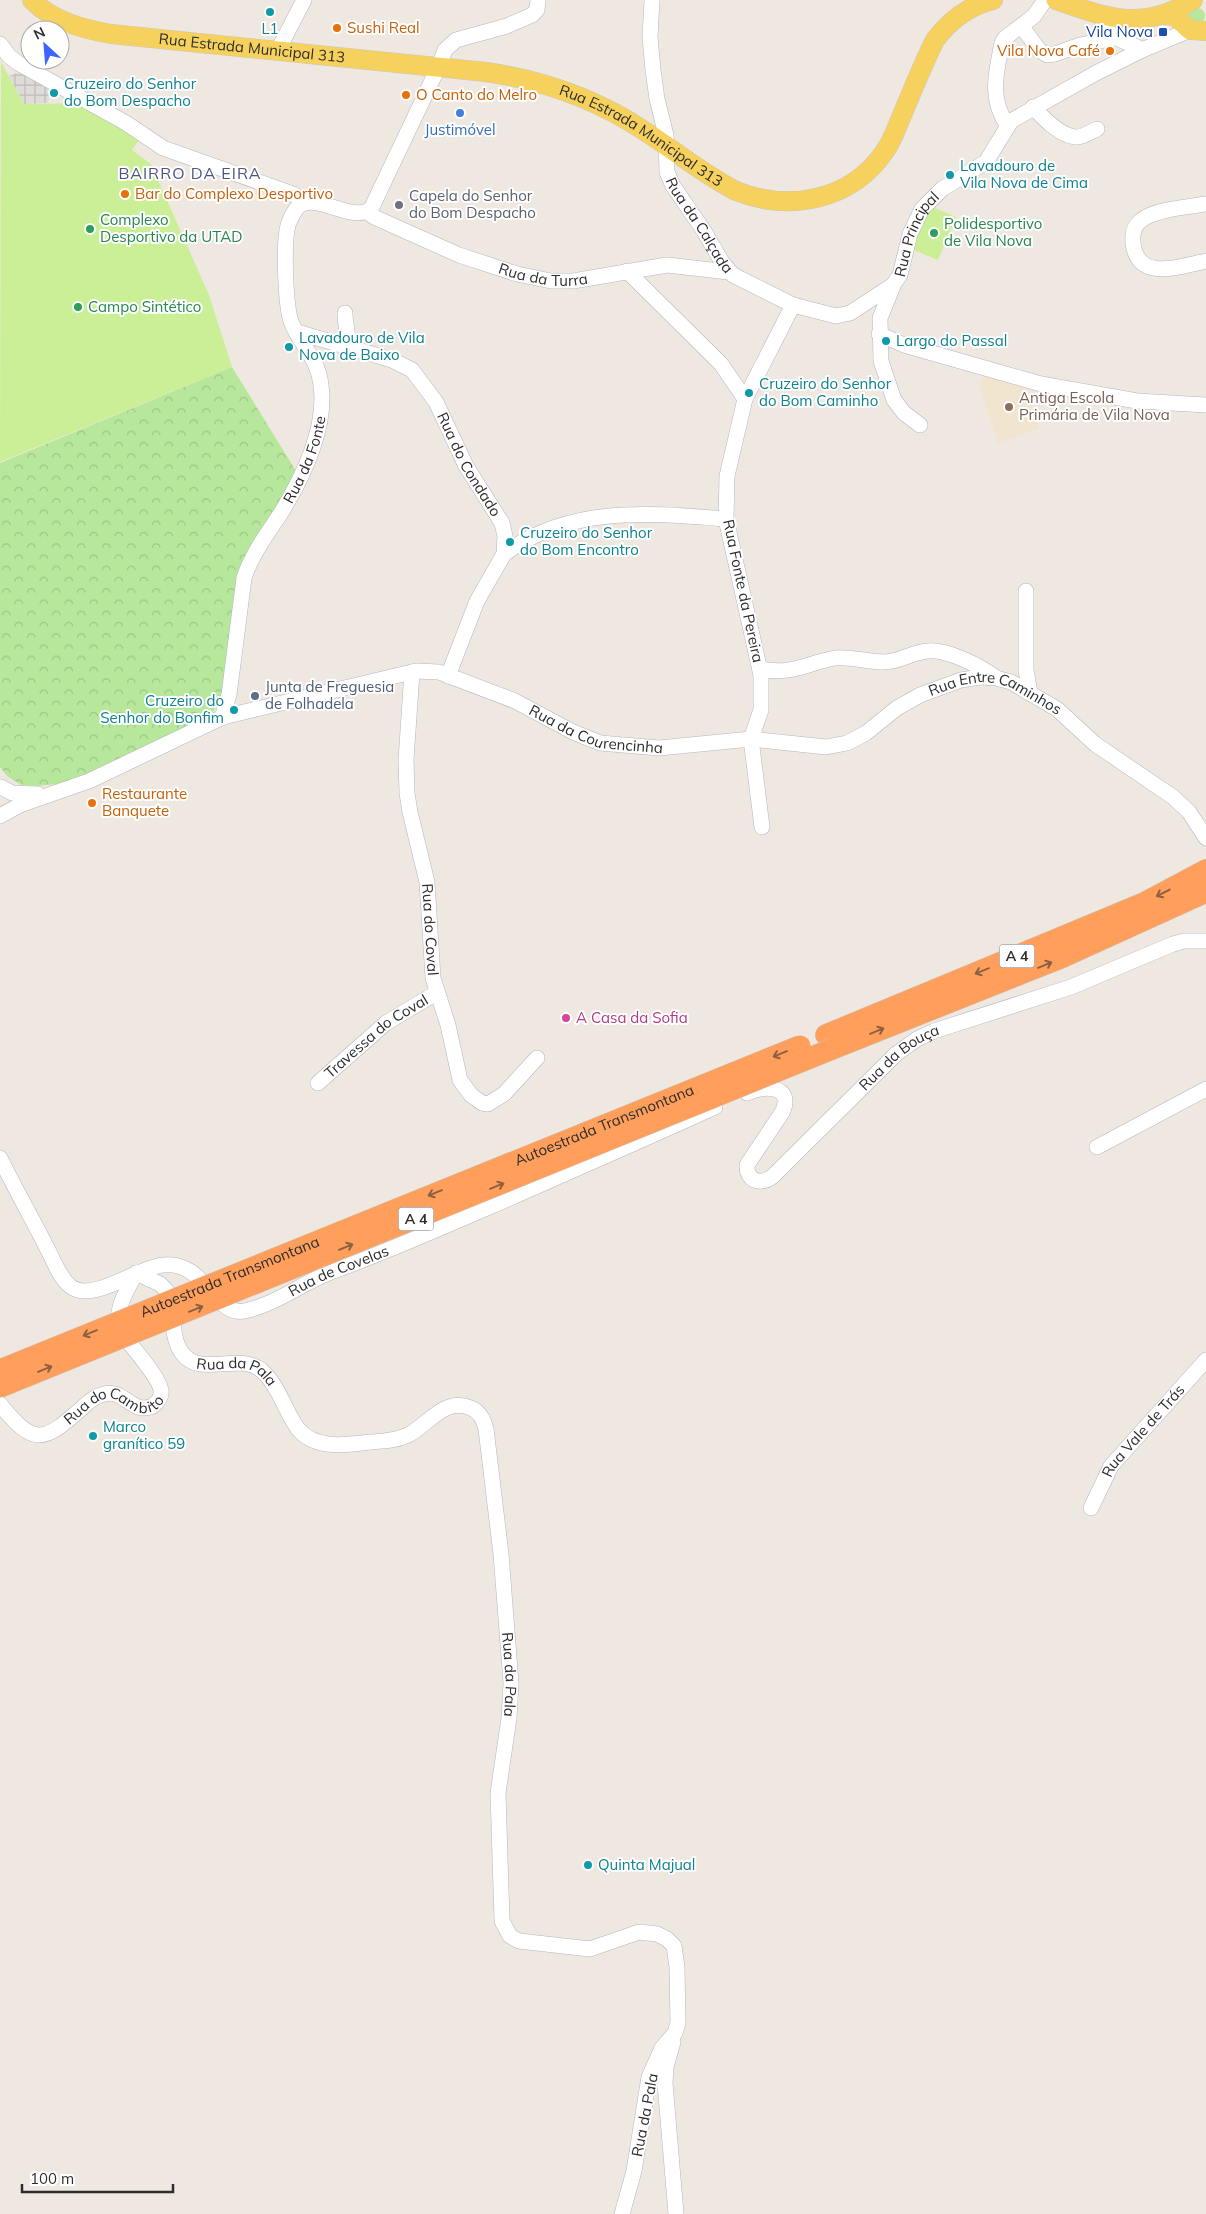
<svg xmlns="http://www.w3.org/2000/svg" width="1206" height="2214" viewBox="0 0 1206 2214" font-family="Mulish,sans-serif">
	<style>
		.education { fill: #f1e5cf }
		.grass { fill: #b6e79b }
		.forest { fill: url(#forest-crowns) }
		.pitch { fill: #cbef96 }
		.plaza { fill: url(#plaza-grid) }
		.lines { fill: none; stroke-linecap: round; stroke-linejoin: round }
		.minor-casing { stroke: #b3b6c1; stroke-width: 16 }
		.major-casing { stroke: #c8c8c8; stroke-width: 20 }
		.highway-casing { stroke: #c8c8c8; stroke-width: 22 }
		.minor { stroke: #fff; stroke-width: 15 }
		.major { stroke: #f7d15d; stroke-width: 19 }
		.highway { stroke: #ff9f5b; stroke-width: 21 }
		.highway-bridge-casing { stroke: #c8c8c8; stroke-width: 22; stroke-linecap: butt }
		.highway-bridge { stroke: #ff9f5b; stroke-width: 21 }
		.oneway { stroke: #8c6042 }
		.culture-dot { fill: #0f9aa8; stroke: #fff; stroke-width: 2 }
		.food-dot { fill: #e8710a; stroke: #fff; stroke-width: 2 }
		.transit-dot { fill: #1a4fb4; stroke: #fff; stroke-width: 2 }
		.shop-dot { fill: #3f7fe0; stroke: #fff; stroke-width: 2 }
		.worship-dot { fill: #6b7280; stroke: #fff; stroke-width: 2 }
		.leisure-dot { fill: #2e9e5b; stroke: #fff; stroke-width: 2 }
		.education-dot { fill: #8d6e63; stroke: #fff; stroke-width: 2 }
		.service-dot { fill: #5c6f8a; stroke: #fff; stroke-width: 2 }
		.hotel-dot { fill: #d1479c; stroke: #fff; stroke-width: 2 }
		.labels { text-anchor: middle; stroke-width: 4; stroke-linejoin: round; paint-order: stroke }
		.shield { fill: #fff; stroke: #6c6c6c; stroke-width: 1 }
		.shield-label { font-size: 14px; font-weight: bold; fill: #2d2d2d }
		.food-label { font-size: 15px; fill: #c56008; stroke: #fff; text-anchor: start }
		.culture-label { font-size: 15px; fill: #0d838f; stroke: #fff; text-anchor: start }
		.transit-label { font-size: 15px; fill: #164399; stroke: #fff; text-anchor: end }
		.street-label { font-size: 15px; fill: #2d2d2d; stroke: #fff }
		.shop-label { font-size: 15px; fill: #366cbe; stroke: #fff }
		.worship-label { font-size: 15px; fill: #5b616d; stroke: #fff; text-anchor: start }
		.leisure-label { font-size: 15px; fill: #27864d; stroke: #fff; text-anchor: start }
		.education-label { font-size: 15px; fill: #785e54; stroke: #fff; text-anchor: start }
		.service-label { font-size: 15px; fill: #4e5e75; stroke: #fff; text-anchor: start }
		.hotel-label { font-size: 15px; fill: #b23c85; stroke: #fff; text-anchor: start }
		.neighbourhood-label { font-size: 16px; letter-spacing: 1px; fill: #4b5581; stroke: #fff }
	</style>
	<defs>
		<pattern id="forest-crowns" width="20" height="18" patternUnits="userSpaceOnUse" patternTransform="scale(1.25)"><rect width="20" height="18" fill="#b6e79b"/><path d="M2 6a3 3 0 1 1 6 0M12 15a3 3 0 1 1 6 0" fill="none" stroke="#9dc686"/></pattern>
		<pattern id="plaza-grid" width="8" height="8" patternUnits="userSpaceOnUse" patternTransform="scale(1.25)"><rect width="8" height="8" fill="#dfdbd7"/><path d="M0 4h8M4 0v8" fill="none" stroke="#c0bcb9"/></pattern>
	</defs>
	<rect width="100%" height="100%" fill="#efe8e0"/>
	<!-- education -->
	<path class="education" d="M984 374 1025 385 1039 428 998 443 979 384Z"/>
	<!-- grass -->
	<circle class="grass" cx="1197" cy="16" r="8"/>
	<!-- forest -->
	<path class="forest" d="M232 367 296 471 236 583 225 686 218 705 212 713 204 719 100 771 65 783 38 786 21 785 7 776 0 767V463Z"/>
	<!-- pitch -->
	<g class="pitch">
		<path d="M1 62 24 104 86 103 141 137 132 150 151 164 209 295 232 367 0 462Z"/>
		<path d="M930 206 956 217 938 260 911 249Z"/>
	</g>
	<!-- plaza -->
	<path class="plaza" d="M22 71 51 86 48 103 24 104 9 76Z"/>
	<g class="lines">
		<defs>
			<g id="minor">
				<path id="s1" d="M652 0 650 37 653 70 657 99 666 135 667 172 673 186 704 231 722 262 733 275 793 305 836 316 850 313 893 285 900 275 910 234 922 209 942 189 986 162 1011 121 1096 73 1142 50 1190 30"/>
				<path d="M1102 15C1106 41 1123 38 1142 50"/>
				<path d="M1022 27 1039 50 1047 55 1055 54 1080 45 1116 38"/>
				<path d="M0 44 9 56 18 63 126 123 163 148 293 194 306 202"/>
				<path d="M277 52 304 0"/>
				<path d="M1033 107C1043 118 1059 135 1075 137 1082 138 1090 132 1097 129"/>
				<path d="M1007 125C989 97 996 74 1002 43L1005 38 1034 16 1045 0"/>
				<path d="M1206 204C1188 207 1157 209 1143 219 1135 224 1132 233 1133 243 1138 283 1180 266 1206 261"/>
				<path id="s2" d="M367 212 374 217 459 255 517 274 551 281H573L667 265 729 272"/>
				<path d="M627 271 721 364 745 399"/>
				<path d="M893 286 880 318 881 361 894 400 904 413 920 425"/>
				<path d="M345 313C345 325 349 335 348 347"/>
				<path id="s3" d="M297 332 392 360 412 370 436 402 466 466 502 523 505 536 504 554 477 601 448 676"/>
				<path d="M879 334 904 345 1041 384 1137 401 1206 405"/>
				<path d="M504 554C570 505 649 513 726 519"/>
				<path d="M1026 591V670L1030 693"/>
				<path d="M760 669C793 675 804 664 835 658 848 656 868 662 884 662 900 662 912 652 928 651 947 649 980 666 995 677"/>
				<path id="s4" d="M412 672 406 760 407 793 410 812 427 882 433 978 448 1025 460 1080 471 1095 482 1103 488 1104 504 1094 537 1058"/>
				<path id="s5" d="M222 718 229 695 244 578C252 554 267 534 281 513 303 477 327 428 321 385 318 358 302 347 292 324 285 308 284 248 287 230 288 223 292 215 296 209 312 188 350 224 371 209L438 68 445 50 456 40 507 26 532 15 537 10 538 0"/>
				<path d="M751 739 761 710V675L726 519 727 476 745 399 793 305"/>
				<path d="M751 739 762 827"/>
				<path d="M1 787 12 793 38 794"/>
				<path id="s6" d="M20 805 89 781 223 717 416 671 439 672 515 701 573 732 600 743 659 748 751 739 826 747 847 743 866 733 897 708 920 695 961 680 981 677 996 678 1011 682 1057 709 1095 744 1173 797 1189 812 1206 838"/>
				<path d="M0 816 20 805 21 797"/>
				<path id="s7" d="M318 1083 386 1023 436 993"/>
				<path id="s8" d="M747 1093C764 1086 793 1084 783 1111L747 1165C746 1181 761 1186 773 1176L896 1054 917 1039 934 1031 1071 987 1173 944 1184 941H1206"/>
				<path d="M1097 1147 1206 1089"/>
				<path id="s9" d="M0 1158C15 1188 31 1217 46 1246 53 1259 59 1277 70 1286 92 1304 138 1267 163 1265 206 1260 214 1317 244 1311 275 1305 302 1283 331 1272 392 1250 450 1224 510 1198 578 1168 647 1138 715 1107"/>
				<path id="s10" d="M136 1273 160 1284 166 1290C175 1308 170 1338 182 1353 200 1378 238 1352 261 1370 278 1384 285 1411 298 1429 316 1450 345 1445 370 1442 383 1441 396 1441 408 1435 428 1425 445 1396 471 1408 480 1412 484 1420 486 1429L501 1554 511 1683 509 1718 498 1793 502 1921 510 1936 519 1941 590 1949 639 1932 657 1934 667 1939 674 1946 677 1967 678 2023 675 2033 662 2048 649 2077 634 2171 622 2214"/>
				<path id="s11" d="M0 1404C34 1447 44 1442 82 1408 88 1402 95 1396 104 1394 118 1390 126 1402 138 1407 143 1409 148 1408 153 1406 158 1402 162 1396 161 1390 159 1376 129 1344 120 1331 114 1309 126 1292 136 1273"/>
				<path id="s12" d="M1091 1508 1111 1466 1206 1360"/>
				<path d="M673 2042 666 2067 665 2083 676 2214"/>
			</g>
			<g id="major">
				<path id="s13" d="M32 0C52 21 83 29 111 34L486 72C541 80 596 99 643 130 674 150 703 174 736 191 789 212 851 201 885 151 893 140 897 126 903 113 913 89 923 64 935 40 950 20 968 6 993 0"/>
				<path d="M1056 0C1107 18 1143 32 1193 0"/>
				<path d="M1165 15 1175 16 1190 30 1206 31"/>
			</g>
			<g id="highway">
				<path d="M826 1035 1144 903 1206 870"/>
				<path d="M832 1049 1063 957 1206 892"/>
			</g>
		</defs>
		<!-- minor casing -->
		<use href="#minor" class="minor-casing"/>
		<!-- major casing -->
		<use href="#major" class="major-casing"/>
		<!-- highway casing -->
		<use href="#highway" class="highway-casing"/>
		<!-- minor -->
		<use href="#minor" class="minor"/>
		<!-- major -->
		<use href="#major" class="major"/>
		<!-- highway -->
		<use href="#highway" class="highway"/>
		<defs>
			<g id="highway-bridge">
				<path id="s14" d="M0 1370 800 1046"/>
				<path d="M0 1387 832 1049"/>
			</g>
		</defs>
		<!-- highway-bridge casing -->
		<use href="#highway-bridge" class="highway-bridge-casing"/>
		<!-- highway-bridge -->
		<use href="#highway-bridge" class="highway-bridge"/>
	</g>
	<!-- one-way arrows -->
	<defs><path id="oneway-shaft" d="M-6 0H5M1.5-3L5.5 0L1.5 3" fill="none" stroke-width="1.6" stroke-linecap="round" stroke-linejoin="round" transform="scale(1.25)"/></defs>
	<g class="oneway">
		<use href="#oneway-shaft" transform="translate(1163 893) rotate(153)"/>
		<use href="#oneway-shaft" transform="translate(1045 965) rotate(-22)"/>
		<use href="#oneway-shaft" transform="translate(982 971) rotate(158)"/>
		<use href="#oneway-shaft" transform="translate(877 1031) rotate(-22)"/>
		<use href="#oneway-shaft" transform="translate(780 1054) rotate(158)"/>
		<use href="#oneway-shaft" transform="translate(497 1186) rotate(-22)"/>
		<use href="#oneway-shaft" transform="translate(435 1193) rotate(158)"/>
		<use href="#oneway-shaft" transform="translate(346 1247) rotate(-22)"/>
		<use href="#oneway-shaft" transform="translate(196 1309) rotate(-22)"/>
		<use href="#oneway-shaft" transform="translate(90 1333) rotate(158)"/>
		<use href="#oneway-shaft" transform="translate(45 1369) rotate(-22)"/>
	</g>
	<!-- markers -->
	<g class="culture-dot">
		<circle cx="270" cy="12" r="5"/>
		<circle cx="54" cy="93" r="5"/>
		<circle cx="950" cy="175" r="5"/>
		<circle cx="886" cy="341" r="5"/>
		<circle cx="289" cy="347" r="5"/>
		<circle cx="749" cy="393" r="5"/>
		<circle cx="510" cy="542" r="5"/>
		<circle cx="234" cy="710" r="5"/>
		<circle cx="93" cy="1436" r="5"/>
		<circle cx="588" cy="1865" r="5"/>
	</g>
	<g class="food-dot">
		<circle cx="337" cy="28" r="5"/>
		<circle cx="1110" cy="51" r="5"/>
		<circle cx="406" cy="95" r="5"/>
		<circle cx="125" cy="194" r="5"/>
		<circle cx="92" cy="803" r="5"/>
	</g>
	<rect class="transit-dot" x="1158" y="27" width="10" height="10" rx="2.5"/>
	<circle class="shop-dot" cx="460" cy="113" r="5"/>
	<circle class="worship-dot" cx="399" cy="205" r="5"/>
	<g class="leisure-dot">
		<circle cx="90" cy="229" r="5"/>
		<circle cx="934" cy="233" r="5"/>
		<circle cx="78" cy="307" r="5"/>
	</g>
	<circle class="education-dot" cx="1009" cy="407" r="5"/>
	<circle class="service-dot" cx="255" cy="696" r="5"/>
	<circle class="hotel-dot" cx="566" cy="1018" r="5"/>
	<g class="labels">
		<!-- shield labels -->
		<g class="shield">
			<rect x="999.5" y="944.5" width="35" height="23" rx="4"/>
			<rect x="398.5" y="1207.5" width="35" height="23" rx="4"/>
		</g>
		<g class="shield-label">
			<text x="1017" y="961">A 4</text>
			<text x="416" y="1224">A 4</text>
		</g>
		<!-- food labels -->
		<g class="food-label">
			<text x="347" y="33">Sushi Real</text>
			<text x="1100" y="56" text-anchor="end">Vila Nova Café</text>
			<text x="416" y="100">O Canto do Melro</text>
			<text x="135" y="199">Bar do Complexo Desportivo</text>
			<text x="102" y="799">Restaurante<tspan x="102" dy="17">Banquete</tspan></text>
		</g>
		<!-- culture labels -->
		<g class="culture-label">
			<text x="270" y="34" text-anchor="middle">L1</text>
			<text x="64" y="89">Cruzeiro do Senhor<tspan x="64" dy="17">do Bom Despacho</tspan></text>
			<text x="960" y="171">Lavadouro de<tspan x="960" dy="17">Vila Nova de Cima</tspan></text>
			<text x="299" y="343">Lavadouro de Vila<tspan x="299" dy="17">Nova de Baixo</tspan></text>
			<text x="896" y="346">Largo do Passal</text>
			<text x="759" y="389">Cruzeiro do Senhor<tspan x="759" dy="17">do Bom Caminho</tspan></text>
			<text x="520" y="538">Cruzeiro do Senhor<tspan x="520" dy="17">do Bom Encontro</tspan></text>
			<text x="224" y="706" text-anchor="end">Cruzeiro do<tspan x="224" dy="17">Senhor do Bonfim</tspan></text>
			<text x="103" y="1432">Marco<tspan x="103" dy="17">granítico 59</tspan></text>
			<text x="598" y="1870">Quinta Majual</text>
		</g>
		<!-- transit labels -->
		<g class="transit-label">
			<text x="1153" y="37">Vila Nova</text>
		</g>
		<!-- street labels -->
		<g class="street-label">
			<text dy="5" stroke="none"><textPath href="#s13" startOffset="229">Rua Estrada Municipal 313</textPath></text>
			<text dy="5" stroke="none"><textPath href="#s13" startOffset="634">Rua Estrada Municipal 313</textPath></text>
			<text dy="5" stroke="none"><textPath href="#s1" startOffset="236">Rua da Calçada</textPath></text>
			<text dy="5" stroke="none"><textPath href="#s1" startOffset="530">Rua Principal</textPath></text>
			<text dy="5" stroke="none"><textPath href="#s2" startOffset="189">Rua da Turra</textPath></text>
			<text dy="5" stroke="none"><textPath href="#s5" startOffset="276">Rua da Fonte</textPath></text>
			<text dy="5" stroke="none"><textPath href="#s3" startOffset="232">Rua do Condado</textPath></text>
			<text transform="translate(743 591) rotate(78)" y="5">Rua Fonte da Pereira</text>
			<text dy="5" stroke="none"><textPath href="#s6" startOffset="1036">Rua Entre Caminhos</textPath></text>
			<text dy="5" stroke="none"><textPath href="#s6" startOffset="612">Rua da Courencinha</textPath></text>
			<text dy="5" stroke="none"><textPath href="#s4" startOffset="260">Rua do Coval</textPath></text>
			<text dy="5" stroke="none"><textPath href="#s7" startOffset="75">Travessa do Coval</textPath></text>
			<text dy="5" stroke="none"><textPath href="#s8" startOffset="332">Rua da Bouça</textPath></text>
			<text dy="5" stroke="none"><textPath href="#s14" startOffset="652">Autoestrada Transmontana</textPath></text>
			<text dy="5" stroke="none"><textPath href="#s9" startOffset="446">Rua de Covelas</textPath></text>
			<text dy="5" stroke="none"><textPath href="#s14" startOffset="248">Autoestrada Transmontana</textPath></text>
			<text dy="5" stroke="none"><textPath href="#s10" startOffset="161">Rua da Pala</textPath></text>
			<text dy="5" stroke="none"><textPath href="#s11" startOffset="138">Rua do Cambito</textPath></text>
			<text dy="5" stroke="none"><textPath href="#s12" startOffset="94">Rua Vale de Trás</textPath></text>
			<text dy="5" stroke="none"><textPath href="#s10" startOffset="716">Rua da Pala</textPath></text>
			<text transform="translate(645 2115) rotate(-79)" y="5">Rua da Pala</text>
		</g>
		<!-- shop labels -->
		<g class="shop-label">
			<text x="460" y="135">Justimóvel</text>
		</g>
		<!-- worship labels -->
		<g class="worship-label">
			<text x="409" y="201">Capela do Senhor<tspan x="409" dy="17">do Bom Despacho</tspan></text>
		</g>
		<!-- leisure labels -->
		<g class="leisure-label">
			<text x="100" y="225">Complexo<tspan x="100" dy="17">Desportivo da UTAD</tspan></text>
			<text x="944" y="229">Polidesportivo<tspan x="944" dy="17">de Vila Nova</tspan></text>
			<text x="88" y="312">Campo Sintético</text>
		</g>
		<!-- education labels -->
		<g class="education-label">
			<text x="1019" y="403">Antiga Escola<tspan x="1019" dy="17">Primária de Vila Nova</tspan></text>
		</g>
		<!-- service labels -->
		<g class="service-label">
			<text x="265" y="692">Junta de Freguesia<tspan x="265" dy="17">de Folhadela</tspan></text>
		</g>
		<!-- hotel labels -->
		<g class="hotel-label">
			<text x="576" y="1023">A Casa da Sofia</text>
		</g>
		<!-- neighbourhood labels -->
		<g class="neighbourhood-label">
			<text x="190" y="179">BAIRRO DA EIRA</text>
		</g>
	</g>
	<!-- north arrow -->
	<g transform="translate(45 45) rotate(334)"><circle r="24" fill="#ffffff" stroke="#ababab"/>
	<path d="M0-4L9 19L0 12L-9 19Z" fill="#3d64ff"/>
	<text y="-8" font-size="14" font-weight="bold" text-anchor="middle" fill="#2d2d2d">N</text>
	</g>
	<!-- scale -->
	<path d="M22 2184v8h151v-8" fill="none" stroke="#2d2d2d" stroke-width="2.5"/>
	<text x="30" y="2184" font-size="15" fill="#2d2d2d" stroke="#ffffff" stroke-width="4" paint-order="stroke">100 m</text>
</svg>
